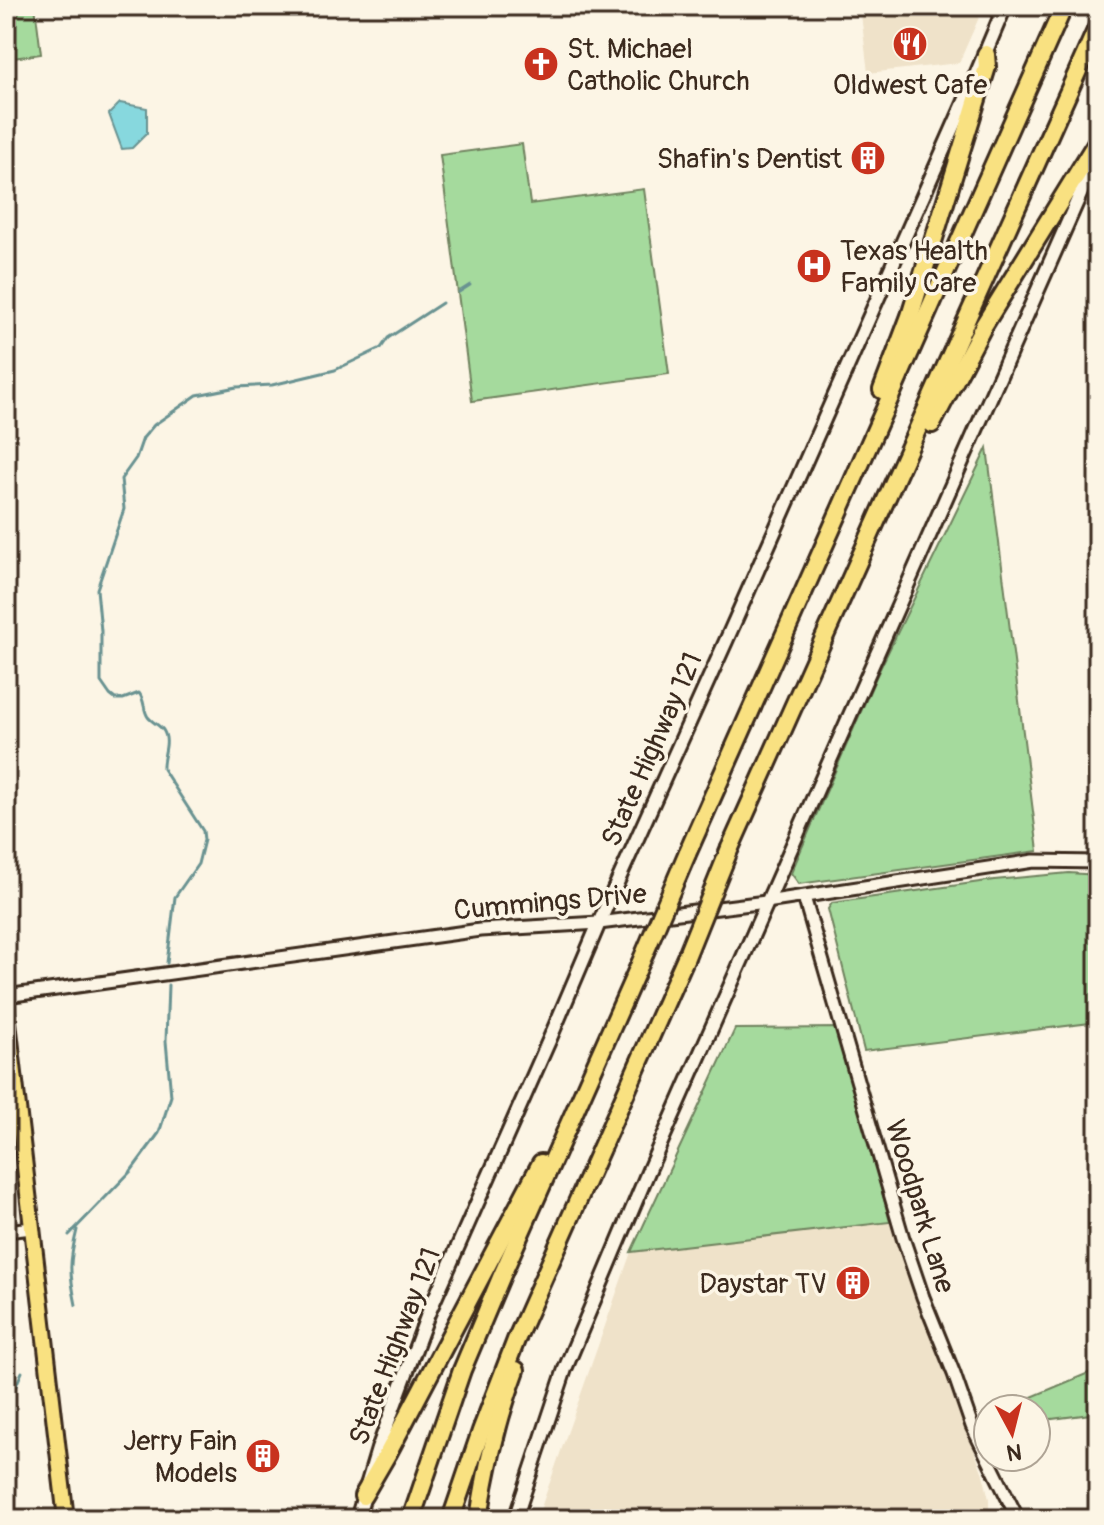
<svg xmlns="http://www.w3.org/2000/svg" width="1104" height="1525" viewBox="0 0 1104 1525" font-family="Pangolin,sans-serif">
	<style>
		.built { fill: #efe2c9 }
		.green { fill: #a5da9d; stroke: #70825e; stroke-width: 2 }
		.water { fill: #87d8de; stroke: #699291; stroke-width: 2 }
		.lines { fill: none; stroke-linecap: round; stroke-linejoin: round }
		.stream { stroke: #699291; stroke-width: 3 }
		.tertiary-casing { stroke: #3b2a1e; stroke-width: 17 }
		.secondary-casing { stroke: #3b2a1e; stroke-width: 18 }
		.primary-casing { stroke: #3b2a1e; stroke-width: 20 }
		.motorway-casing { stroke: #3b2a1e; stroke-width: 22 }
		.tertiary { stroke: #fcf5e5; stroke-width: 11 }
		.secondary { stroke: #fcf5e5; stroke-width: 12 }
		.primary { stroke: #f9e181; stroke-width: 14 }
		.motorway { stroke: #f9e181; stroke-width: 16 }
		.motorway-bridge-casing { stroke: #3b2a1e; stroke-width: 22; stroke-linecap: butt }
		.motorway-bridge { stroke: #f9e181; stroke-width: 16 }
		.labels { text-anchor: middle; stroke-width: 7; stroke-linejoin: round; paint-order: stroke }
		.poi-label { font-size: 28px; fill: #3b2a1e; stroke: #fcf5e5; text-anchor: end }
		.street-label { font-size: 28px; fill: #3b2a1e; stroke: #fcf5e5 }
	</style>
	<rect width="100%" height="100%" fill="#fcf5e5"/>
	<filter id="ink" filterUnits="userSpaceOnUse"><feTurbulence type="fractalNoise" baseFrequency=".0125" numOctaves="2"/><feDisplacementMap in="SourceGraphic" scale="16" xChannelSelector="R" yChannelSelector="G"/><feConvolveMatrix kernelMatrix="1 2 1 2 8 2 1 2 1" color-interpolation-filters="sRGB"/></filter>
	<g filter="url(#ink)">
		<!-- built -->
		<g class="built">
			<path d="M860 6H984L959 63 868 73Z"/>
			<path d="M890 1222 983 1474 989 1499V1519H537L631 1252Z"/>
		</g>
		<!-- green -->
		<g class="green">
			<path d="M6 6H35L41 54 6 59Z"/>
			<path d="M522 144 530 204 644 189 669 374 472 401 440 155Z"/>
			<path d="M987 448 1038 851 799 884 791 873 876 677Z"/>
			<path d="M1069 873 1098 875V1022L864 1051 828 909 832 903 994 880Z"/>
			<path d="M839 1028 890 1222 631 1252 735 1029Z"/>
			<path d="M1098 1369V1413L1036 1421V1409H1003Z"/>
		</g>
		<!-- water -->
		<path class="water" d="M120 103 147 108V133L132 148 122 149 109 114Z"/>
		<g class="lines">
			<!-- stream -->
			<g class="stream">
				<path d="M459 292 470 285"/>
				<path d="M167 963 175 897 198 864 204 840 203 831 163 769C162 756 171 742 163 730 159 725 152 722 148 717 143 710 145 700 139 693L123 699H115L110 695 101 682V631L97 589 124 509 121 479 136 458 143 438 154 425 197 395 237 387 272 385 335 370 381 348 388 338 442 303"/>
				<path d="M69 1235 131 1171 159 1133 171 1096 166 1041 168 985"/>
				<path d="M76 1305C69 1272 69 1262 77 1230"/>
				<path d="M6 1408 22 1372"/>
			</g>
			<defs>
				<g id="tertiary">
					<path d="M804 897 903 1238 923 1297 954 1374 972 1426 1018 1519"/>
					<path d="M6 996 480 930 599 923 766 902 1034 861 1098 862"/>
					<path d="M6 1231 32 1228"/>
				</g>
				<g id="secondary">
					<path d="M357 1519 378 1449 428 1314 551 1036 599 923 726 641 965 101 1005 6"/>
					<path d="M515 1519 565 1369 648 1172 1098 154"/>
				</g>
				<path id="primary" d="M6 1005 66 1519"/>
				<g id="motorway">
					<path d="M882 390 910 316 987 67 986 54"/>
					<path d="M932 424 984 325 1098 140"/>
					<path d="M730 848 1098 26"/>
					<path d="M687 854 1064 6"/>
					<path d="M363 1496 388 1453 541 1163"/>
					<path d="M411 1519 462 1370 502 1275 640 964"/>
					<path d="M451 1519 481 1431 516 1340 686 957"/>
					<path d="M479 1519C486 1468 498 1418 516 1370"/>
				</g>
			</defs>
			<!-- tertiary casing -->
			<use href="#tertiary" class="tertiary-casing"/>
			<!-- secondary casing -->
			<use href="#secondary" class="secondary-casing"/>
			<!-- primary casing -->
			<use href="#primary" class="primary-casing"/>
			<!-- motorway casing -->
			<use href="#motorway" class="motorway-casing"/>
			<!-- tertiary -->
			<use href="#tertiary" class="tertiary"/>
			<!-- secondary -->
			<use href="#secondary" class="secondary"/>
			<!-- primary -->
			<use href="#primary" class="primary"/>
			<!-- motorway -->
			<use href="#motorway" class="motorway"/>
			<defs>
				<g id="motorway-bridge">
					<path d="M686 957 730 848"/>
					<path d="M640 964 687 854"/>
				</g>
			</defs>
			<!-- motorway-bridge casing -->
			<use href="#motorway-bridge" class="motorway-bridge-casing"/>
			<!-- motorway-bridge -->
			<use href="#motorway-bridge" class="motorway-bridge"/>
		</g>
	</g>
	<!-- icons -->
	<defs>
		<symbol id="restaurant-disc" viewBox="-11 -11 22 22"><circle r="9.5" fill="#c8321e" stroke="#fcf5e5"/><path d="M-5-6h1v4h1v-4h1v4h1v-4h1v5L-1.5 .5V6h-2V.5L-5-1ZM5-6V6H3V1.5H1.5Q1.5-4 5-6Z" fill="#fff"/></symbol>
		<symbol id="church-disc" viewBox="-11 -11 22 22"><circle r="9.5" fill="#c8321e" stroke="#fcf5e5"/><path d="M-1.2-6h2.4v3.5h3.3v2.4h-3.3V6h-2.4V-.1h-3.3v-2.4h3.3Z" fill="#fff"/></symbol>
		<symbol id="building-disc" viewBox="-11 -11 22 22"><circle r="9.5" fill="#c8321e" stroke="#fcf5e5"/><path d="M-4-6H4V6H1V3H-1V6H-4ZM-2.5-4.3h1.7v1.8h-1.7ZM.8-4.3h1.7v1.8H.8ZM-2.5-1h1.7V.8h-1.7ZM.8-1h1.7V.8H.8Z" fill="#fff"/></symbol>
		<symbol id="hospital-disc" viewBox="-11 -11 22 22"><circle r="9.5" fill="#c8321e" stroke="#fcf5e5"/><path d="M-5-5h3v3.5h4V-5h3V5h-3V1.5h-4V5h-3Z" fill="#fff"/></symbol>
	</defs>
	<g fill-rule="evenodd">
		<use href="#restaurant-disc" x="890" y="24" width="40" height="40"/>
		<use href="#church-disc" x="521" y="44" width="40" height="40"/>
		<use href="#building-disc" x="848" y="138" width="40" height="40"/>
		<use href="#hospital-disc" x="794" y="246" width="40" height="40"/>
		<use href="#building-disc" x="833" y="1263" width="40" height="40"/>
		<use href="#building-disc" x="243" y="1436" width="40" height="40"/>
	</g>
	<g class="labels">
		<!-- poi labels -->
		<g class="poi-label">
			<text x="567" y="58" text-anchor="start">St. Michael<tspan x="567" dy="32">Catholic Church</tspan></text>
			<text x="910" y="94" text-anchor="middle">Oldwest Cafe</text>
			<text x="842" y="168">Shafin's Dentist</text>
			<text x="840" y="260" text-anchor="start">Texas Health<tspan x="840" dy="32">Family Care</tspan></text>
			<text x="827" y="1293">Daystar TV</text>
			<text x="237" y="1450">Jerry Fain<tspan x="237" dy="32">Models</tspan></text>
		</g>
		<!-- street labels -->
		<g class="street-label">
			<text transform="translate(651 749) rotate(-66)" y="10">State Highway 121</text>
			<text transform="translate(550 901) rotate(-5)" y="10">Cummings Drive</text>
			<text transform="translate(921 1206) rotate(73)" y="10">Woodpark Lane</text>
			<text transform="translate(394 1346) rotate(-69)" y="10">State Highway 121</text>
		</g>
	</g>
	<!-- margin -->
	<rect width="1104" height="1525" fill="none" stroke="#fcf5e5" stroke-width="32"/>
	<rect x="16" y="16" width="1072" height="1493" fill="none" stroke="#3b2a1e" stroke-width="3" filter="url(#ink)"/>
	<!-- north arrow -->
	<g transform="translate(1012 1433) rotate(173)"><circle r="38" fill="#fcf5e5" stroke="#afa495" stroke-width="2"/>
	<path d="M0-6L14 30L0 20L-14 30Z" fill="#c8321e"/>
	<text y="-12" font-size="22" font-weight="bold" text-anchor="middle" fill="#3b2a1e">N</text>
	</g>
</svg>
